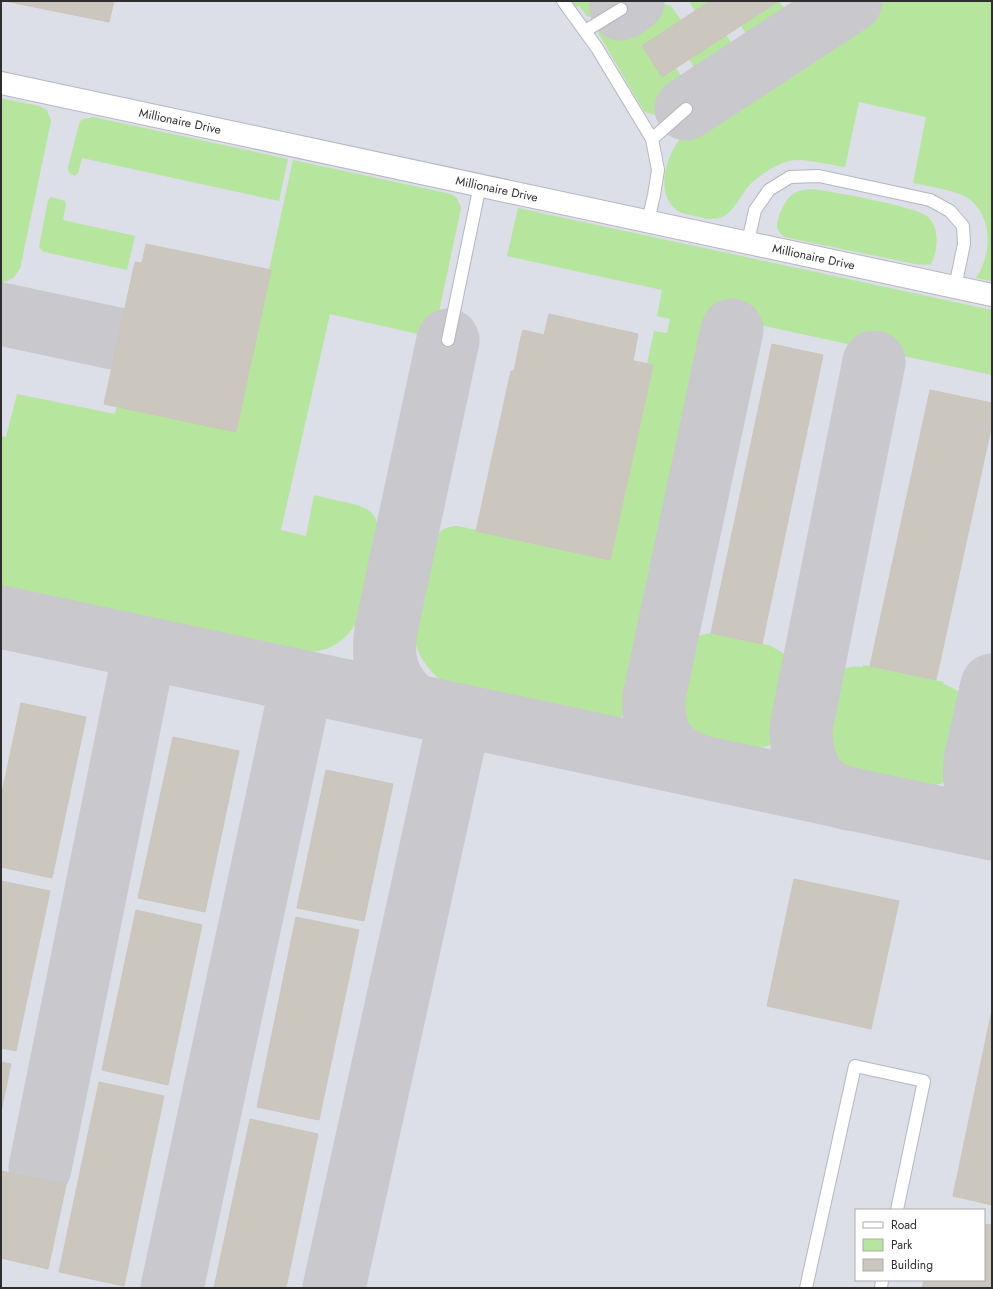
<svg xmlns="http://www.w3.org/2000/svg" width="993" height="1289" viewBox="0 0 993 1289" font-family="Jost,sans-serif">
	<style>
		.airport { fill: #dcdee8; fill-rule: evenodd }
		.green { fill: #b6e59e }
		.lines { fill: none; stroke-linecap: round; stroke-linejoin: round }
		.taxiway { stroke: #c9c8cc; stroke-width: 63 }
		.building { fill: #cbc7bf; stroke: #cbc5ba }
		.service-casing { stroke: #b4b7c1; stroke-width: 14 }
		.minor-casing { stroke: #b4b7c1; stroke-width: 24 }
		.service { stroke: #fff; stroke-width: 12 }
		.minor { stroke: #fff; stroke-width: 22 }
		.labels { text-anchor: middle; stroke-width: 4; stroke-linejoin: round; paint-order: stroke }
		.street-label { font-size: 12px; fill: #2e2e2e; stroke: #fff }
	</style>
	<rect width="100%" height="100%" fill="#efe9e1"/>
	<!-- airport -->
	<path class="airport" d="M1 1H992V1288H1ZM856 1210H984V1280H856Z"/>
	<!-- green -->
	<g class="green">
		<path d="M571 1H613L588 17 579 6 575 8Z"/>
		<path d="M689 1H710L695 11Z"/>
		<path d="M779 1 789 15 785 28C776 34 762 49 750 39 747 36 744 30 741 25Z"/>
		<path d="M800 1H827L816 8 803 6Z"/>
		<path d="M876 1H992V281L976 278C993 253 993 214 966 197 953 190 928 186 913 183L926 117 859 102 845 167C831 165 811 160 797 160 780 160 753 178 744 192 738 201 731 215 719 218 710 221 699 217 690 215 657 209 661 171 674 148 682 134 694 123 706 112Z"/>
		<path d="M658 2 671 6 681 20 642 46 662 77 676 68 685 82 678 98 679 101C667 109 659 120 644 111L598 33 602 27 623 15 628 22Z"/>
		<path d="M726 35 736 49 734 61 710 77 698 74 689 59Z"/>
		<path d="M1 98 39 106 47 110 51 121 20 269 13 278 1 284Z"/>
		<path d="M93 117 288 159 279 201 82 158 78 173 75 176C70 174 68 173 68 167L79 124 81 120Z"/>
		<path d="M293 160 451 194 457 198 461 208 436 326C432 331 429 333 422 335L330 314 281 530 306 536 314 495C325 498 335 500 345 502 367 507 379 511 378 536L360 616C350 637 333 651 309 652L307 656 1 591V436L6 437 17 394 115 414 117 406 236 432 271 270H269Z"/>
		<path d="M811 189C830 191 916 206 928 217 940 228 938 251 931 264L925 265 915 264 784 237C781 234 778 231 777 227 777 217 785 199 793 194 798 190 805 190 811 189Z"/>
		<path d="M51 197 65 201 66 204 63 220 135 236 127 270 44 252 39 247 48 200Z"/>
		<path d="M518 208 992 310V375L718 316 640 690C634 708 630 716 610 720L448 686C426 670 411 649 414 621 415 613 417 604 419 596 423 581 426 566 429 550 434 536 441 526 458 526L610 560 653 365 647 364 654 331 667 333 670 319 657 316 662 290 507 256Z"/>
		<path d="M711 633 772 646V647C780 651 789 655 793 664 800 677 787 733 775 742 767 748 758 748 749 748L748 749 689 737 671 721 668 712 669 701 679 653 684 645 690 640 701 635Z"/>
		<path d="M863 665 944 682 943 684C954 688 965 693 969 705 972 716 962 762 956 772 955 774 952 777 950 779 942 785 933 786 923 785V787L841 770 842 768C831 764 824 759 819 749 814 738 824 686 832 677 840 668 851 665 863 667Z"/>
	</g>
	<g class="lines">
		<!-- taxiway -->
		<g class="taxiway">
			<path d="M621 9 633 1"/>
			<path d="M686 109 851 1"/>
			<path d="M1 314 118 339"/>
			<path d="M1 617 992 829"/>
			<path d="M992 685 975 761C973 786 976 799 992 819"/>
			<path d="M412 705C388 682 381 663 386 630L448 340"/>
			<path d="M699 766C664 754 652 734 654 697L732 330"/>
			<path d="M848 799C841 796 832 794 825 789 806 776 801 750 801 728L874 362"/>
			<path d="M40 1168 145 648"/>
			<path d="M172 1288 302 682"/>
			<path d="M334 1288 460 716"/>
		</g>
	</g>
	<!-- building -->
	<g class="building">
		<path d="M5 1H114L109 22Z"/>
		<path d="M710 1H779L662 77 642 46Z"/>
		<path d="M146 244 271 270 236 432 104 404 135 262 142 263Z"/>
		<path d="M549 314 638 334 633 361 521 337 523 330 544 335Z"/>
		<path d="M521 337 653 365 610 560 476 531 511 371H514Z"/>
		<path d="M772 344 823 355 762 644 711 633Z"/>
		<path d="M930 390 992 403V424L936 680 870 666Z"/>
		<path d="M21 703 86 717 52 878 1 867V798Z"/>
		<path d="M173 737 239 751 205 912 138 898Z"/>
		<path d="M326 770 393 784 364 921 297 908Z"/>
		<path d="M794 879 899 901 871 1029 767 1006Z"/>
		<path d="M1 881 50 891 16 1051 1 1048Z"/>
		<path d="M136 910 202 925 168 1085 102 1070Z"/>
		<path d="M296 917 359 930 319 1120 257 1107Z"/>
		<path d="M992 1010V1205L953 1196Z"/>
		<path d="M1 1062 11 1064 1 1112Z"/>
		<path d="M99 1082 164 1096 124 1286 59 1272Z"/>
		<path d="M250 1119 318 1134 286 1288H214Z"/>
		<path d="M1 1171 66 1185 48 1269 1 1258Z"/>
		<path d="M984 1224 992 1225V1288H922L924 1280H984Z"/>
	</g>
	<g class="lines">
		<defs>
			<g id="service">
				<path d="M563 1 597 48 652 139 658 170 654 195 648 221"/>
				<path d="M585 31 621 9"/>
				<path d="M652 139 686 109"/>
				<path d="M748 242 755 210 769 190 790 177 819 176 930 200 950 211 963 226 964 244 955 287"/>
				<path d="M448 340 480 185"/>
				<path d="M806 1288 855 1066 924 1081 897 1210"/>
				<path d="M881 1288 882 1280"/>
			</g>
			<g id="minor">
				<path id="s1" d="M1 83 992 295"/>
			</g>
		</defs>
		<!-- service casing -->
		<use href="#service" class="service-casing"/>
		<!-- minor casing -->
		<use href="#minor" class="minor-casing"/>
		<!-- service -->
		<use href="#service" class="service"/>
		<!-- minor -->
		<use href="#minor" class="minor"/>
	</g>
	<g class="labels">
		<!-- street labels -->
		<g class="street-label">
			<text dy="4" stroke="none"><textPath href="#s1" startOffset="183">Millionaire Drive</textPath></text>
			<text dy="4" stroke="none"><textPath href="#s1" startOffset="507">Millionaire Drive</textPath></text>
			<text dy="4" stroke="none"><textPath href="#s1" startOffset="831">Millionaire Drive</textPath></text>
		</g>
	</g>
	<!-- border -->
	<rect width="993" height="1289" fill="none" stroke="#2e2e2e" stroke-width="4"/>
	<!-- legend -->
	<rect x="855" y="1209" width="130" height="72" fill="#ffffff" stroke="#ababab"/>
	<rect x="863" y="1222" width="20" height="6" fill="#ffffff" stroke="#ababab"/>
	<text x="891" y="1229" font-size="12" fill="#2e2e2e">Road</text>
	<rect x="863" y="1239" width="20" height="12" fill="#b6e59e" stroke="#ababab"/>
	<text x="891" y="1249" font-size="12" fill="#2e2e2e">Park</text>
	<rect x="863" y="1259" width="20" height="12" fill="#cbc7bf" stroke="#ababab"/>
	<text x="891" y="1269" font-size="12" fill="#2e2e2e">Building</text>
</svg>
